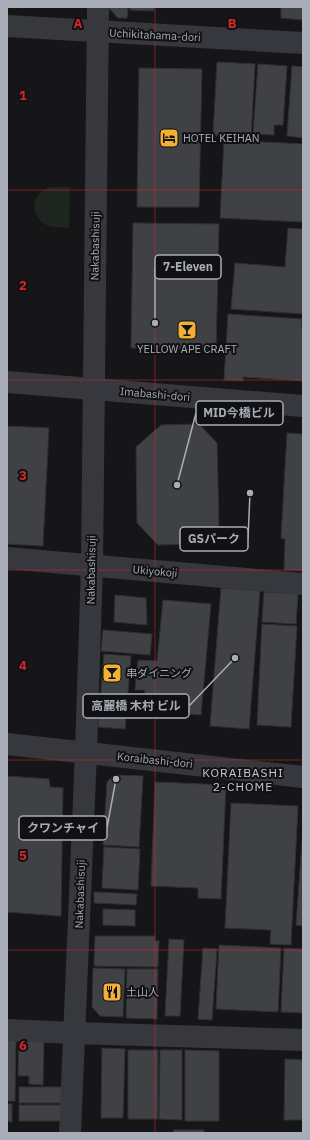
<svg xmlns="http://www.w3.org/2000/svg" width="310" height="1140" viewBox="0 0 310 1140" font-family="'IBM Plex Sans','Noto Sans JP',sans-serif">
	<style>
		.green { fill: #1e261f }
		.building { fill: #404145; stroke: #303034 }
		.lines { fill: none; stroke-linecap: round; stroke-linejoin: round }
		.minor { stroke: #37383d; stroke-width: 22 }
		.grid { fill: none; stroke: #d62828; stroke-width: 1; stroke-opacity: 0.55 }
		.labels { text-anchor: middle; stroke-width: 4; stroke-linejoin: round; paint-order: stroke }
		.street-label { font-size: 11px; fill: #a8adb8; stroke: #111113 }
		.poi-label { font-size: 11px; fill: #a8adb8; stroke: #111113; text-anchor: start }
		.neighbourhood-label { font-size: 12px; letter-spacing: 1px; fill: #c9ccd4; stroke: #111113 }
		.grid-label { font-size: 13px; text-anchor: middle; font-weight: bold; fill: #d62828; stroke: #111113; stroke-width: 4; stroke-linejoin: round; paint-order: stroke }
		.leader { fill: none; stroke: #a8adb8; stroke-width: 1.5 }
		.callout-dot { fill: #a8adb8; stroke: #111113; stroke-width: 1.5 }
		.callout { fill: #111113; stroke: #a8adb8; stroke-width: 1.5 }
		.callout-label { font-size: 12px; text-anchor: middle; font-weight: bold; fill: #a8adb8 }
	</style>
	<rect width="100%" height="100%" fill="#161618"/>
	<!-- green -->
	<path class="green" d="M51 187H70L69 228C63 227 55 228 49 226 35 221 29 204 40 193 42 190 48 188 51 187Z"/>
	<!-- building -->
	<g class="building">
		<path d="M108 7H128L127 18H118Z"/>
		<path d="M130 7H154V11L130 10Z"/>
		<path d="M281 7H303V20L281 18Z"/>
		<path d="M217 62 255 64 251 137 213 135Z"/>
		<path d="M258 64 287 66 283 125H274V135L253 134Z"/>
		<path d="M292 66 303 67V138L287 136Z"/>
		<path d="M139 68 202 69 199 207H137Z"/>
		<path d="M224 140 303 144V222L220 218Z"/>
		<path d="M133 223 219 224 216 350 131 348Z"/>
		<path d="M288 228 303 229V314L231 309 235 263 285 267Z"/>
		<path d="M228 314 302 319 301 328H303V381L243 377V381L224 380Z"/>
		<path d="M199 424 217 443 219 525 196 544 158 545 137 523 136 447 161 425Z"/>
		<path d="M7 426 49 428 43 546 7 544Z"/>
		<path d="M287 433 303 434V571L284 570 285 539 281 538Z"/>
		<path d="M221 588 260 591 249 729 210 726Z"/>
		<path d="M264 592 298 594 296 624 262 622Z"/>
		<path d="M115 595 146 598 147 625 114 622Z"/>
		<path d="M163 600 211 604 201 715 143 710 145 690H135L138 660 157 661Z"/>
		<path d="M262 624 297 626 291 727 257 725Z"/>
		<path d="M103 630 152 634 150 655 101 651Z"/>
		<path d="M104 654 131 656 125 729 98 727Z"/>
		<path d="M114 775 143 776 139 847 103 845 107 782Z"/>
		<path d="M7 776 49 779 50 787 63 788 61 916 7 912Z"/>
		<path d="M155 782 226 785 221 899 198 898V888L151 886Z"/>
		<path d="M231 803 298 806 291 945 270 944 271 930 225 928Z"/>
		<path d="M303 827V926L296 925Z"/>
		<path d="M104 847 140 849 138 890 102 888Z"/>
		<path d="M94 892 137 894 136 905 94 903Z"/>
		<path d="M103 909 135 910V926L103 925Z"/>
		<path d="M95 936H155V941H159L158 967 94 966Z"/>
		<path d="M169 939 184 940 180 1016H165Z"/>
		<path d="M219 945 281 948 278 1012 216 1009Z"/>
		<path d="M203 948 217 949 212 1020 198 1019Z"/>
		<path d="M284 948 303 949V1013L281 1012Z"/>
		<path d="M93 968 125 969 123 1017 100 1016 92 1007Z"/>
		<path d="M127 969H158L157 1019 126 1018Z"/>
		<path d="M7 1036H16L15 1101H7Z"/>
		<path d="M19 1038 44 1039 43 1085 29 1084V1076H18Z"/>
		<path d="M102 1048 125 1049 123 1118H101Z"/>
		<rect x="128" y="1050" width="30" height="69"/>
		<path d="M160 1050H182V1120L159 1119Z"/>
		<path d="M185 1050 219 1051V1121H185Z"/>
		<path d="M285 1059 303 1060V1120H284Z"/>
		<rect x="19" y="1087" width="47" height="16"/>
		<path d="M7 1104H12V1122L7 1121Z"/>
		<rect x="19" y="1105" width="47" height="16"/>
		<path d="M173 1130H204V1133H174Z"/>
	</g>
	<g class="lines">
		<!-- minor -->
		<g class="minor">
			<path d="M7 26 303 43"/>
			<path d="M7 382 303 406"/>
			<path d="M7 558 303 584"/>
			<path d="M7 744 303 777"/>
			<path d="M7 1030 74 1033 303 1040"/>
			<path d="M70 1133 86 752 92 565 98 7"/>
		</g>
	</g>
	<!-- grid -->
	<path class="grid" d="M155 7V1133M7 190H303M7 380H303M7 570H303M7 760H303M7 950H303"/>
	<!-- icons -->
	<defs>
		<symbol id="hotel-square" viewBox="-11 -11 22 22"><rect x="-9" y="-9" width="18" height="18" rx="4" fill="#f2b134" stroke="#111113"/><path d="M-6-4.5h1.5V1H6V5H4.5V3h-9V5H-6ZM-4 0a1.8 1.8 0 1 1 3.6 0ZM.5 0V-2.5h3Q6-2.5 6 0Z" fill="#111"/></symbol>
		<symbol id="bar-square" viewBox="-11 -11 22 22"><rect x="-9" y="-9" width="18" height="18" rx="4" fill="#f2b134" stroke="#111113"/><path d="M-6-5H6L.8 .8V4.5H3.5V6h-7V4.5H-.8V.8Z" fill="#111"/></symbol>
		<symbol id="restaurant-square" viewBox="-11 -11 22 22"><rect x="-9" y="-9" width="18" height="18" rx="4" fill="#f2b134" stroke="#111113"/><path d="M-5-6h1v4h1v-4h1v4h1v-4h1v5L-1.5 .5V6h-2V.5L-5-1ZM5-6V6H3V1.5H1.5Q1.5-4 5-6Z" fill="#111"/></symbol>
	</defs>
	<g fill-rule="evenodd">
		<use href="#hotel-square" x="158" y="127" width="22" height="22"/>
		<use href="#bar-square" x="176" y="319" width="22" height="22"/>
		<use href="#bar-square" x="101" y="662" width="22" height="22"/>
		<use href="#restaurant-square" x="101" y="981" width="22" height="22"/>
	</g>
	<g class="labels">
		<!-- street labels -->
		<g class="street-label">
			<text transform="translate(155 35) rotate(3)" y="4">Uchikitahama-dori</text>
			<text transform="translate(95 246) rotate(-89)" y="4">Nakabashisuji</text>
			<text transform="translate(155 394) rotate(5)" y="4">Imabashi-dori</text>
			<text transform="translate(91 570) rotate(-89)" y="4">Nakabashisuji</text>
			<text transform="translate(155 571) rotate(5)" y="4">Ukiyokoji</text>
			<text transform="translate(155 760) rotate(6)" y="4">Koraibashi-dori</text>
			<text transform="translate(80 894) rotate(-88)" y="4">Nakabashisuji</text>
		</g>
		<!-- poi labels -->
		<g class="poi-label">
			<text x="183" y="142">HOTEL KEIHAN</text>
			<text x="187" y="353" text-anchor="middle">YELLOW APE CRAFT</text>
			<text x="126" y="677">串ダイニング</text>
			<text x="126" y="996">土山人</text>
		</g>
		<!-- neighbourhood labels -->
		<g class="neighbourhood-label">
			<text x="243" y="777">KORAIBASHI<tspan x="243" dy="14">2-CHOME</tspan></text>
		</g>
	</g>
	<g class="grid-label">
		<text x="78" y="28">A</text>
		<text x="232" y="28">B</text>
		<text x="23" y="100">1</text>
		<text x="23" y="290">2</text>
		<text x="23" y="480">3</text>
		<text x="23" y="670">4</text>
		<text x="23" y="860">5</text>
		<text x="23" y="1050">6</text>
	</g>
	<!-- callouts -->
	<path class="leader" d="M155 323L155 267M177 485L196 413M250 493L248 539M235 658L189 706M116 779L107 828"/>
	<g class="callout-dot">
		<circle cx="155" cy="323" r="4"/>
		<circle cx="177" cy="485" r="4"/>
		<circle cx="250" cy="493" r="4"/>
		<circle cx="235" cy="658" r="4"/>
		<circle cx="116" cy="779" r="4"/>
	</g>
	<g class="callout">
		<rect x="155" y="255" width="66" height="24" rx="4"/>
		<rect x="196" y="401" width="87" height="24" rx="4"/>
		<rect x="180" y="527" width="68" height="24" rx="4"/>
		<rect x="83" y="694" width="106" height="24" rx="4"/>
		<rect x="19" y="816" width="88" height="24" rx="4"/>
	</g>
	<g class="callout-label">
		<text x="188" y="271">7-Eleven</text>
		<text x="239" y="417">MID今橋ビル</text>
		<text x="214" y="543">GSパーク</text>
		<text x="136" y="710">高麗橋 木村 ビル</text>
		<text x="63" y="832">クワンチャイ</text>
	</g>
	<!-- border -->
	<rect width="310" height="1140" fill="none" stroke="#a8adb8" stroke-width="16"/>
</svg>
